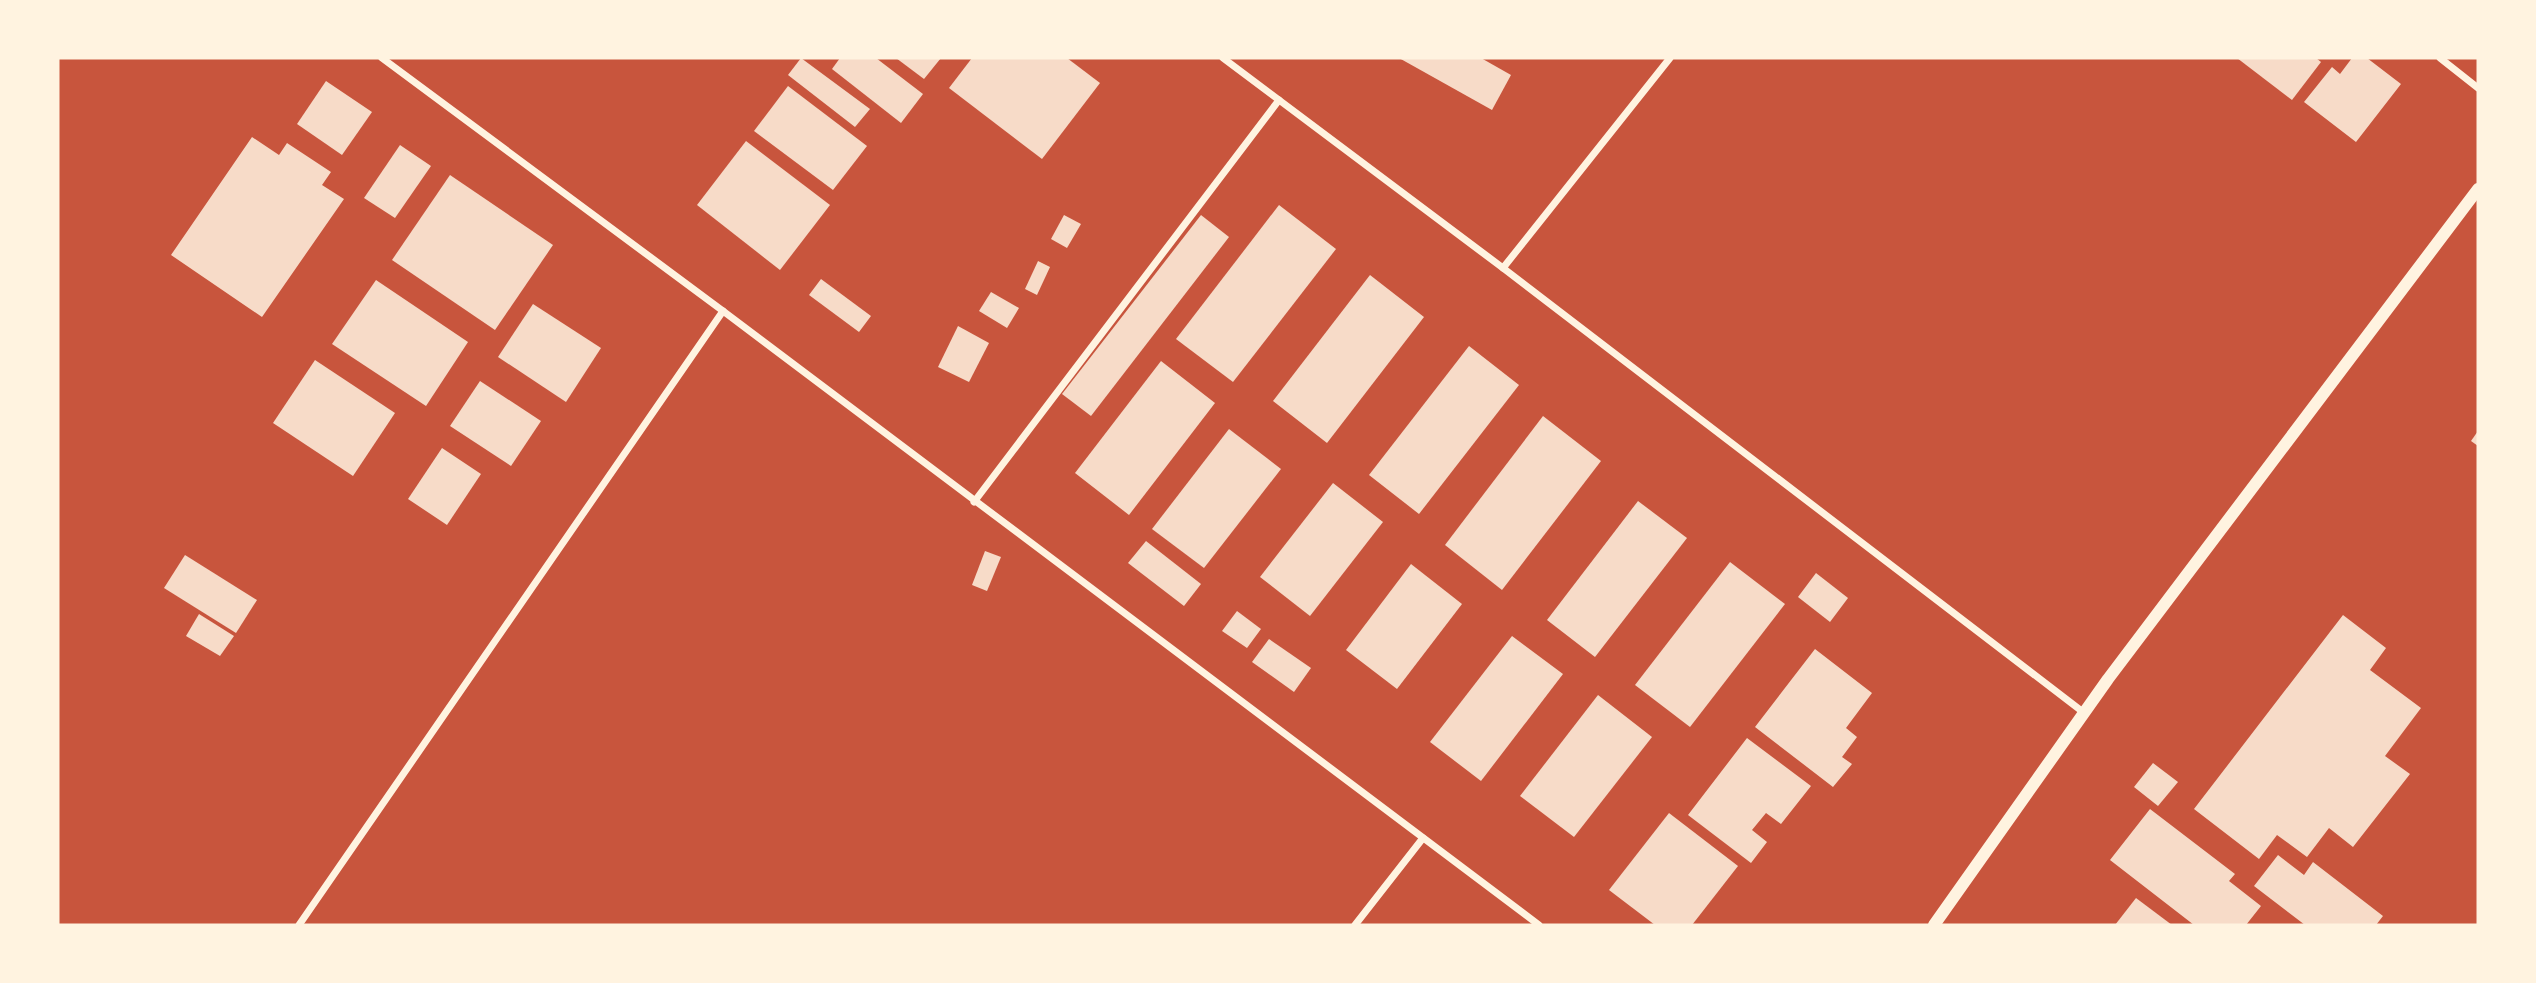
<svg xmlns="http://www.w3.org/2000/svg" width="2536" height="983" viewBox="0 0 2536 983" font-family="Quicksand,sans-serif">
	<style>
		.building { fill: #f7dbc8 }
		.lines { fill: none; stroke-linecap: round; stroke-linejoin: round }
		.minor { stroke: #fff3e0; stroke-width: 7 }
		.tertiary { stroke: #fff3e0; stroke-width: 12 }
	</style>
	<rect width="100%" height="100%" fill="#c8553d"/>
	<!-- building -->
	<g class="building">
		<path d="M801 58 870 109 855 127 788 75Z"/>
		<path d="M840 58H876L923 94 901 123 832 69Z"/>
		<path d="M896 58H941L924 79Z"/>
		<path d="M972 58H1067L1100 83 1042 159 949 88Z"/>
		<path d="M1399 58H1481L1511 75 1492 110Z"/>
		<path d="M2237 58H2316L2321 62 2292 100Z"/>
		<path d="M2352 58H2367L2401 84 2356 142 2304 102 2332 67 2340 74Z"/>
		<path d="M326 81 372 112 342 155 297 124Z"/>
		<path d="M788 86 867 146 833 190 754 131Z"/>
		<path d="M252 137 279 155 287 143 331 172 322 185 344 199 262 317 171 255Z"/>
		<path d="M746 141 830 205 780 270 697 205Z"/>
		<path d="M400 145 431 166 395 218 364 198Z"/>
		<path d="M450 175 553 245 495 330 392 260Z"/>
		<path d="M1279 205 1336 249 1233 382 1176 339Z"/>
		<path d="M1064 215 1081 224 1067 248 1051 239Z"/>
		<path d="M1201 215 1229 237 1091 416 1062 394Z"/>
		<path d="M1038 261 1050 267 1037 295 1025 289Z"/>
		<path d="M1370 275 1424 317 1327 443 1273 401Z"/>
		<path d="M821 279 871 316 859 332 809 295Z"/>
		<path d="M376 280 468 342 426 406 332 344Z"/>
		<path d="M991 292 1019 308 1007 328 979 311Z"/>
		<path d="M533 304 601 348 566 402 498 357Z"/>
		<path d="M958 326 989 343 969 382 938 367Z"/>
		<path d="M1469 346 1519 385 1419 514 1369 475Z"/>
		<path d="M315 360 395 413 353 476 273 423Z"/>
		<path d="M1161 361 1215 403 1129 515 1075 473Z"/>
		<path d="M480 381 541 421 511 466 450 426Z"/>
		<path d="M1543 416 1601 461 1502 590 1445 545Z"/>
		<path d="M1229 429 1281 469 1204 568 1152 529Z"/>
		<path d="M2478 431V446L2471 441Z"/>
		<path d="M442 448 481 474 447 525 408 499Z"/>
		<path d="M1333 483 1383 522 1310 616 1260 577Z"/>
		<path d="M1638 501 1687 538 1595 657 1547 620Z"/>
		<path d="M1146 541 1201 584 1184 606 1128 563Z"/>
		<path d="M985 551 1001 557 987 591 972 585Z"/>
		<path d="M185 555 257 600 236 633 164 588Z"/>
		<path d="M1730 562 1785 604 1690 727 1635 685Z"/>
		<path d="M1411 564 1462 604 1397 689 1346 650Z"/>
		<path d="M1816 573 1848 598 1830 622 1798 597Z"/>
		<path d="M1237 611 1261 629 1247 648 1222 631Z"/>
		<path d="M199 614 234 636 220 656 186 636Z"/>
		<path d="M2343 615 2386 648 2370 670 2421 708 2385 756 2410 774 2353 847 2329 828 2307 857 2277 835 2259 859 2194 809Z"/>
		<path d="M1512 636 1563 674 1481 781 1430 742Z"/>
		<path d="M1269 639 1311 668 1294 692 1252 662Z"/>
		<path d="M1815 649 1872 693 1846 728 1857 737 1842 757 1852 764 1833 787 1755 727Z"/>
		<path d="M1598 695 1652 737 1574 837 1520 796Z"/>
		<path d="M1747 738 1811 786 1781 824 1766 813 1752 830 1767 842 1751 863 1688 815Z"/>
		<path d="M2153 763 2178 782 2158 806 2134 787Z"/>
		<path d="M2150 809 2235 874 2229 881 2261 906 2246 925H2194L2110 860Z"/>
		<path d="M1669 813 1738 866 1692 925H1655L1609 890Z"/>
		<path d="M2278 855 2304 875 2313 862 2383 916 2376 925H2305L2254 886Z"/>
		<path d="M2136 898 2172 925H2115Z"/>
	</g>
	<g class="lines">
		<!-- minor -->
		<g class="minor">
			<path d="M382 58 723 311 1539 925"/>
			<path d="M1223 58 1503 268 2083 712"/>
			<path d="M2440 58 2478 88"/>
			<path d="M1503 268 1670 58"/>
			<path d="M974 502 1279 100"/>
			<path d="M299 925 723 311"/>
			<path d="M1355 925 1423 838"/>
		</g>
		<!-- tertiary -->
		<path class="tertiary" d="M1934 925 2108 679 2478 189"/>
	</g>
	<!-- border -->
	<rect width="2536" height="983" fill="none" stroke="#fff3e0" stroke-width="119"/>
</svg>
